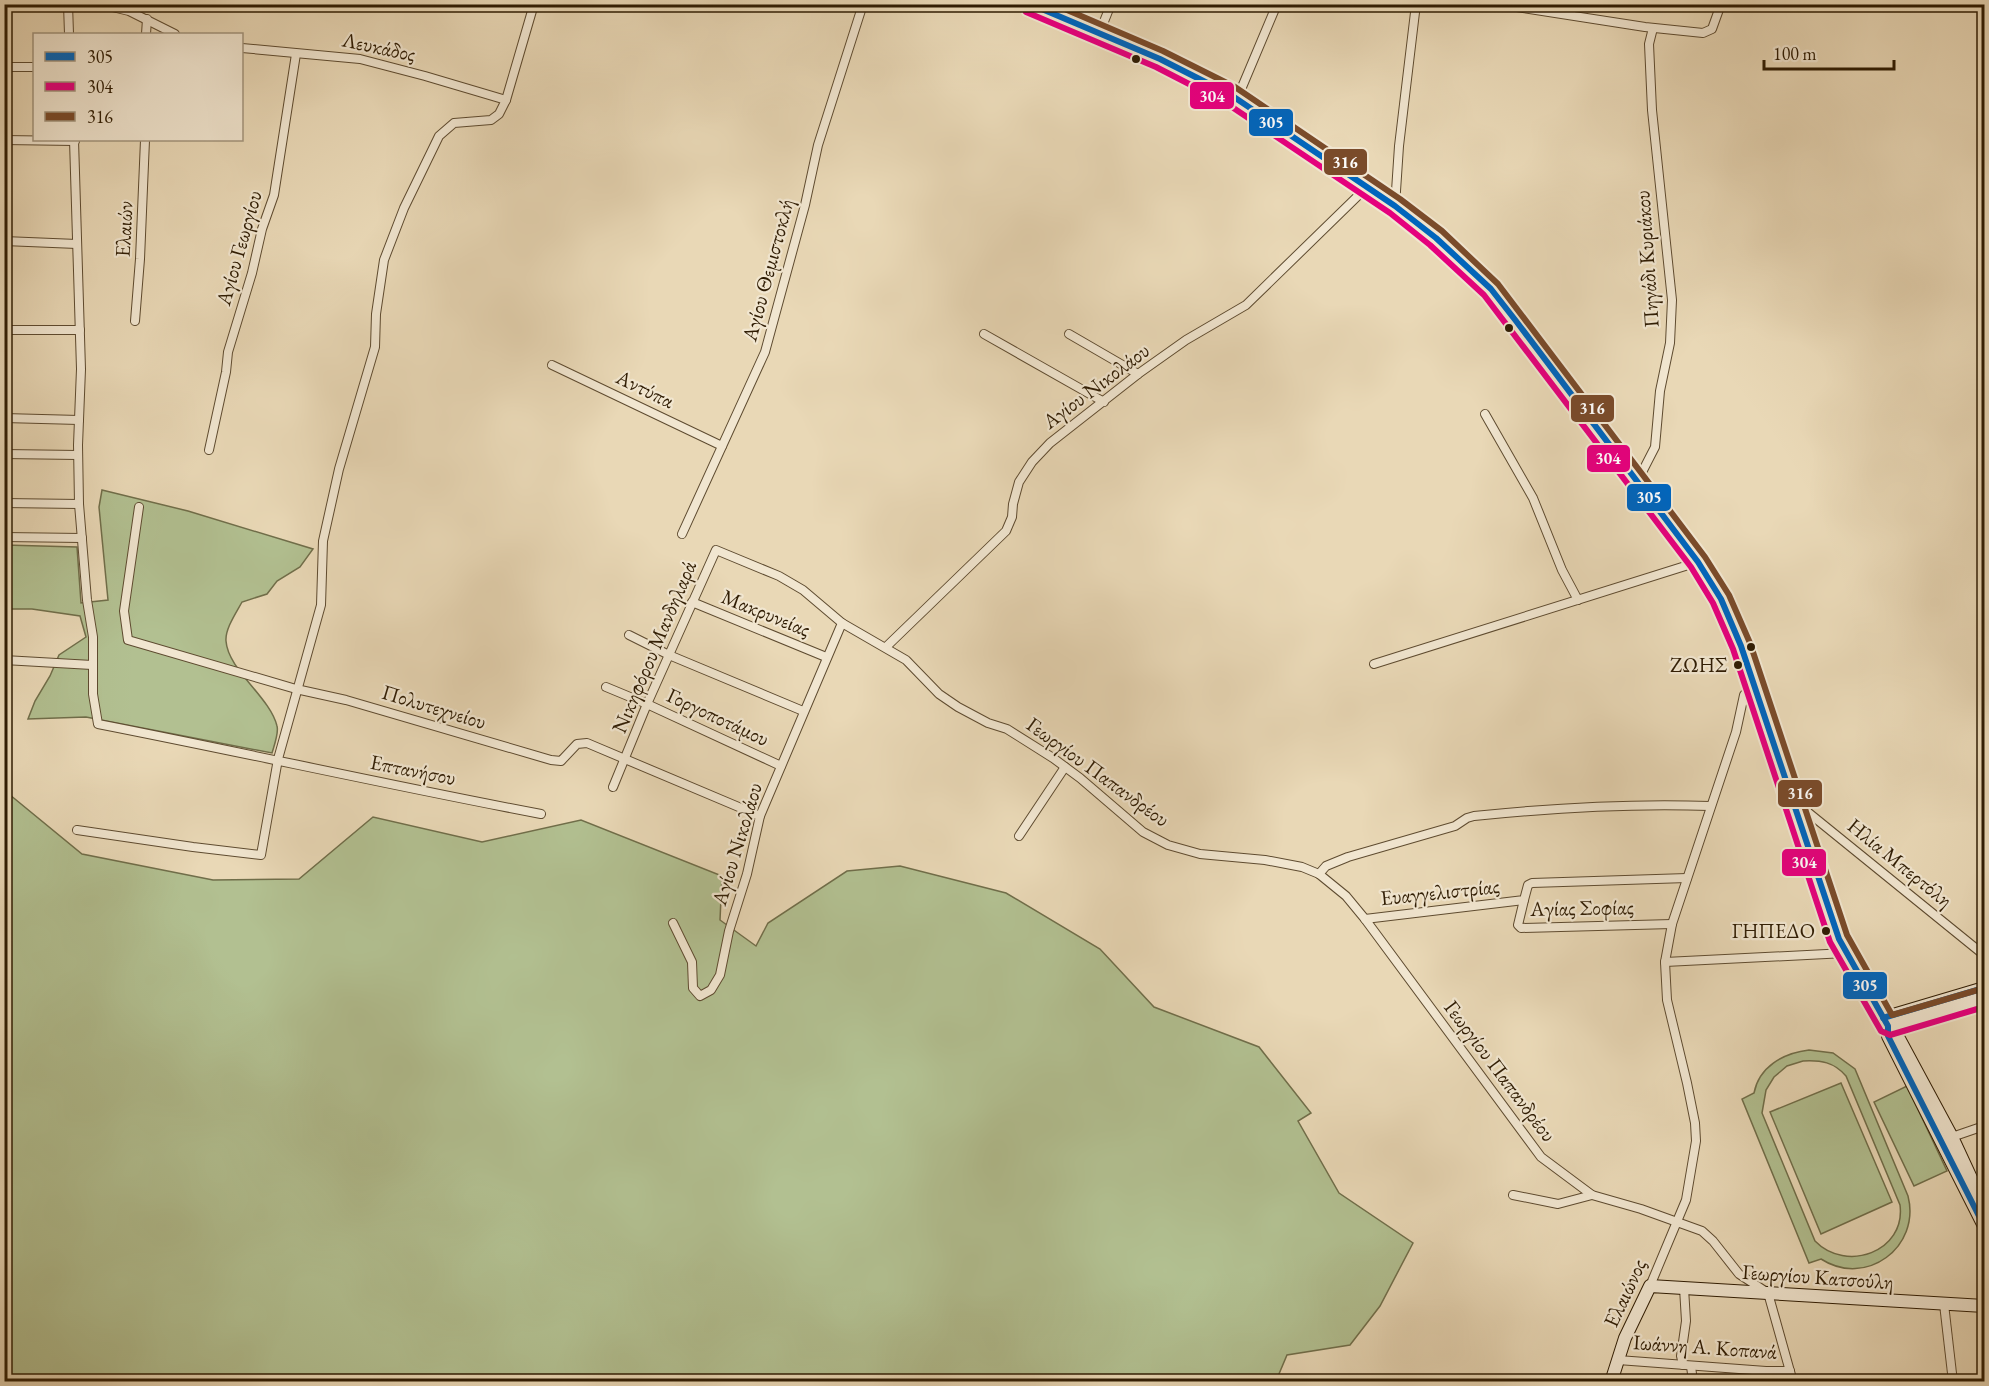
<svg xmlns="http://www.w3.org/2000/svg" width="1989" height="1386" viewBox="0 0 1989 1386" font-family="'EB Garamond',serif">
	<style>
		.green { fill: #b2c091; stroke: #706e4a; stroke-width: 1.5; fill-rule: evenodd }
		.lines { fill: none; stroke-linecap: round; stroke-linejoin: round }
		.street-casing { stroke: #5e4b30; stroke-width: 10 }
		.secondary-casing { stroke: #2f1c03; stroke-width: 14 }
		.street { stroke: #f1e6d0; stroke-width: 8 }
		.secondary { stroke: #f1e6d0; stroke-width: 12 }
		.bus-1-casing { stroke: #f1e6d0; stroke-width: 10 }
		.bus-2-casing { stroke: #f1e6d0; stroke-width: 10 }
		.bus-3-casing { stroke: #f1e6d0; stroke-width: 10 }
		.bus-1 { stroke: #0065bd; stroke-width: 6 }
		.bus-2 { stroke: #e5007d; stroke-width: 6 }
		.bus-3 { stroke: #7a4b2a; stroke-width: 6 }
		.bus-dot { fill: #2f1c03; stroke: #f1e6d0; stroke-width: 2 }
		.labels { text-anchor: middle; stroke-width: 4.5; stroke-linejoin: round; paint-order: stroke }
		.bus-label { font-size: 20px; fill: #2f1c03; stroke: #f1e6d0; text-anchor: end }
		.street-label { font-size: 21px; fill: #2f1c03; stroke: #f1e6d0 }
		.line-badge { stroke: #f1e6d0; stroke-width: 2 }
		.badge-label { font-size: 16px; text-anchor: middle; font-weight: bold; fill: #fff }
	</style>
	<rect width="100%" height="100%" fill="#e9d8b6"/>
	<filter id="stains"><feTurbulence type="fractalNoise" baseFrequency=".00333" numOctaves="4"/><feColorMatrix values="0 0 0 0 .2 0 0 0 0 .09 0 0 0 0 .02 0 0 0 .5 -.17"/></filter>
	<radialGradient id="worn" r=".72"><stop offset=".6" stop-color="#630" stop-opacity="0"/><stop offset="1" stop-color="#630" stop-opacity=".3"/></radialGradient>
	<!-- green -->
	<g class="green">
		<path d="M102 490 188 511 313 549 300 567 277 581 267 594 242 602C236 613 225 629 226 641 228 670 270 697 277 726 279 733 274 746 272 753L86 717 28 719 35 701 50 676 59 655 86 637 80 616 32 609H5V545L77 547 81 603 108 600 99 507Z"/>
		<path d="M4 790 82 854 213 880 299 879 373 817 482 842 581 820 722 876 720 920 756 946 768 923 847 871 900 866 1006 893 1100 949 1154 1007 1259 1047 1311 1113 1298 1121 1339 1193 1413 1243 1380 1306 1350 1345 1287 1355 1276 1381H5Z"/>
		<path d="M1809 1050 1833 1053 1855 1069 1908 1196C1921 1247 1866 1288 1821 1259L1809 1263 1742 1099 1754 1093C1759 1067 1783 1053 1809 1050ZM1803 1061C1821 1060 1834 1062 1846 1076L1900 1205C1906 1252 1846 1273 1815 1241L1762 1113 1766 1090 1774 1077 1787 1066Z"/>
		<path d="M1841 1083 1892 1202 1821 1234 1770 1112Z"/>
		<path d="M1907 1086 1947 1171 1914 1186 1874 1102Z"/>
	</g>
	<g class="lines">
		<defs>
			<g id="street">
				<path d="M68 4 69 34"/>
				<path d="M100 4 129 11 175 34"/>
				<path d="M1497 4 1645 27 1703 33 1712 29 1721 4"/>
				<path d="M146 34 147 19"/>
				<path d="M1099 34 1111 4"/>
				<path d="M242 48 360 59 425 76 506 100"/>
				<path d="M4 67H34"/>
				<path d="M1237 99 1277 4"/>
				<path d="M4 140 75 141"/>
				<path d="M74 140 81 369 78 445 79 504 87 600 93 637V694L98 724C246 753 393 786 541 814"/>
				<path d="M1395 206 1399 146 1416 4"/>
				<path d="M4 241 77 244"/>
				<path d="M135 321 140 259 145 140"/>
				<path d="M4 330H80"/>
				<path d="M984 334 1104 402"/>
				<path d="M1069 334 1138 374"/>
				<path d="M552 365 722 446"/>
				<path d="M1485 414 1533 498 1562 570 1578 600"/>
				<path d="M4 418 79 420"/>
				<path d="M209 450 226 372 228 352 252 273 262 229 274 195 296 54"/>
				<path d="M4 454 78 455"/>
				<path d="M1637 482 1655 447 1660 391 1670 343 1672 300 1652 110 1649 44 1653 28"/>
				<path d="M4 503 79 504"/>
				<path d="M139 507 124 611 128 640 296 689 346 700 551 760 561 761 577 744 587 743 760 816"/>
				<path d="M682 534 765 352 805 205 818 145 863 4"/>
				<path d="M4 537 82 538"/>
				<path d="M692 602 826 657"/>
				<path d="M629 635 669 655 803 711"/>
				<path d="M886 647 1006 531 1012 517 1013 504 1019 482 1032 462 1050 443 1138 374 1186 340 1246 305 1367 187"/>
				<path d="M4 660 92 665"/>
				<path d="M1374 664 1698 562"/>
				<path d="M606 687 647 704 781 766"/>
				<path d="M613 787 647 704 716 550 779 576 803 590 842 623 906 660 939 694 958 707 988 723 1007 729 1053 758 1080 778 1143 832 1168 845 1200 854 1265 860 1302 867 1319 874 1346 896 1365 919 1541 1157 1592 1195 1641 1209 1702 1231 1713 1241 1739 1274 1768 1293 1793 1382"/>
				<path d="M1794 801 1984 955"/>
				<path d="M77 830 193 847 261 855 278 759 321 605 323 541 339 469 375 347 376 314 384 260 404 208 439 136 454 123 491 120 499 114 506 100 534 4"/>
				<path d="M1019 836 1065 767"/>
				<path d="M1319 874 1326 866 1348 857 1455 826 1467 818 1474 816C1552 808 1632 803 1710 806"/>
				<path d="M1524 900 1518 925 1521 928 1672 924"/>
				<path d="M1365 919 1524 900 1528 885 1532 883 1687 878"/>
				<path d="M673 923 692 962 693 988 700 996 711 990 720 975 729 931 747 874 760 816 842 623"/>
				<path d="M1665 962 1846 953"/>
				<path d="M1949 1138 1984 1126"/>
				<path d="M1513 1195 1558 1204 1592 1195"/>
				<path d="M1650 1286 1686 1200 1696 1141 1695 1123 1687 1083 1667 1000 1665 962 1672 924 1736 732 1744 695 1754 683"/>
				<path d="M1944 1304 1953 1382"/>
				<path d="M1618 1360 1766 1371H1790"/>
				<path d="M1683 1365 1681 1356 1686 1321 1684 1288"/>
				<path d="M1691 1366 1693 1382"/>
			</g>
			<g id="secondary">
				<path d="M1029 4 1160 59 1231 95 1395 206 1436 238 1491 289 1516 321 1698 562 1721 599 1741 646 1839 939 1888 1026 1896 1033 1952 1137 1984 1206"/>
				<path d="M1883 1018 1984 988"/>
				<path d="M1888 1026V1036L1984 1226"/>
				<path d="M1888 1026 1984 998"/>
				<path d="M1611 1382 1625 1338 1650 1286 1984 1306"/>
			</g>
		</defs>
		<!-- street casing -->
		<use href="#street" class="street-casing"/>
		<!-- secondary casing -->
		<use href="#secondary" class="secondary-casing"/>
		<!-- street -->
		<use href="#street" class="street"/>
		<!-- secondary -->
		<use href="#secondary" class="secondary"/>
		<defs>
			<g id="bus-1">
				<path d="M1030 4 1160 59 1231 95 1395 206 1436 238 1491 289 1516 321 1698 562 1721 599 1741 646 1839 939 1888 1026V1036L1984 1226"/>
				<path d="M1883 1018 1984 988"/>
			</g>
			<path id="bus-2" d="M1026 12 1156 67 1226 103 1390 213 1430 245 1484 295 1691 567 1713 603 1733 649 1830 942 1881 1031 1890 1035 1984 1007"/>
			<path id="bus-3" d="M1053 4 1163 51 1235 87 1400 199 1442 231 1498 284 1705 557 1729 595 1750 643 1847 935 1892 1015 1981 989"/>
		</defs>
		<!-- bus-1 casing -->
		<use href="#bus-1" class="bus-1-casing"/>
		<!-- bus-2 casing -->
		<use href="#bus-2" class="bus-2-casing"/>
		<!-- bus-3 casing -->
		<use href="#bus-3" class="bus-3-casing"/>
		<!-- bus-1 -->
		<use href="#bus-1" class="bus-1"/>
		<!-- bus-2 -->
		<use href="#bus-2" class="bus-2"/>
		<!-- bus-3 -->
		<use href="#bus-3" class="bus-3"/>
	</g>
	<!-- markers -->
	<g class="bus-dot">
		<circle cx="1136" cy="59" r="5"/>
		<circle cx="1509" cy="328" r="5"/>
		<circle cx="1751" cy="647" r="5"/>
		<circle cx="1738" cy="665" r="5"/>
		<circle cx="1826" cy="931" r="5"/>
	</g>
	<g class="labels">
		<!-- bus labels -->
		<g class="bus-label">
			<text x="1727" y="672">ΖΩΗΣ</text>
			<text x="1815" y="938">ΓΗΠΕΔΟ</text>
		</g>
		<!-- street labels -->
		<g class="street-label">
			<text transform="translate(379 47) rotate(12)" y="7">Λευκάδος</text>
			<text transform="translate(124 229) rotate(-87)" y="7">Ελαιών</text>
			<text transform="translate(239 248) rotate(-74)" y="7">Αγίου Γεωργίου</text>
			<text transform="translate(1647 259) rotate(-94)" y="7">Πηγάδι Κυριάκου</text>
			<text transform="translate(768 270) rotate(-75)" y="7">Αγίου Θεμιστοκλή</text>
			<text transform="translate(1096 386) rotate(-37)" y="7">Αγίου Νικολάου</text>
			<text transform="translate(645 389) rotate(26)" y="7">Αντύπα</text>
			<text transform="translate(766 613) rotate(22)" y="7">Μακρυνείας</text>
			<text transform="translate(654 647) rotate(-67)" y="7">Νικηφόρου Μανδηλαρά</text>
			<text transform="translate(434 707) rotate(17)" y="7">Πολυτεχνείου</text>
			<text transform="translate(718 717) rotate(25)" y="7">Γοργοποτάμου</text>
			<text transform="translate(413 770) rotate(11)" y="7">Επτανήσου</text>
			<text transform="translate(1098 772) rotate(36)" y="7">Γεωργίου Παπανδρέου</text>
			<text transform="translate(737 844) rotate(-73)" y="7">Αγίου Νικολάου</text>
			<text transform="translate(1900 863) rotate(39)" y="7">Ηλία Μπερτόλη</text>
			<text transform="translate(1440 892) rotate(-6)" y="7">Ευαγγελιστρίας</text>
			<text transform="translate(1582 908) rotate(-1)" y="7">Αγίας Σοφίας</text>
			<text transform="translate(1500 1071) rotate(53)" y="7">Γεωργίου Παπανδρέου</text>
			<text transform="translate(1818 1277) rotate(4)" y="7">Γεωργίου Κατσούλη</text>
			<text transform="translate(1625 1293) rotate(-65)" y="7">Ελαιώνος</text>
			<text transform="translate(1705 1347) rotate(4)" y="7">Ιωάννη Α. Κοπανά</text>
		</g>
	</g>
	<g class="line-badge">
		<rect x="1189" y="81" width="46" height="29" rx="6" fill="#e5007d"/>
		<rect x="1248" y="108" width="46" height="29" rx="6" fill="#0065bd"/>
		<rect x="1323" y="148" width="45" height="28" rx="6" fill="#7a4b2a"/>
		<rect x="1570" y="394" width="45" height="29" rx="6" fill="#7a4b2a"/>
		<rect x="1586" y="444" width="45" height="29" rx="6" fill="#e5007d"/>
		<rect x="1626" y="483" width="46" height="29" rx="6" fill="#0065bd"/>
		<rect x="1777" y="779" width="46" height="29" rx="6" fill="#7a4b2a"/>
		<rect x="1781" y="848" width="46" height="29" rx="6" fill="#e5007d"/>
		<rect x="1842" y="971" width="46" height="29" rx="6" fill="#0065bd"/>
	</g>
	<g class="badge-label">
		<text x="1212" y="102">304</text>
		<text x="1271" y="128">305</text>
		<text x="1345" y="168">316</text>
		<text x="1592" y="414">316</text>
		<text x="1608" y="464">304</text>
		<text x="1649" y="503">305</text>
		<text x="1800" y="799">316</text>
		<text x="1804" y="868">304</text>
		<text x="1865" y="991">305</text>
	</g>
	<!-- margin -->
	<rect width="1989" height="1386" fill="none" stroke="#e9d8b6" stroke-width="24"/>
	<rect x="6" y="6" width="1977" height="1374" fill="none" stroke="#2f1c03" stroke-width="3"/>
	<rect x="12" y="12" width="1965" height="1362" fill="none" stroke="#2f1c03" stroke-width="1.5"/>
	<!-- legend -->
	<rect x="33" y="33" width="210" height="108" fill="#f1e6d0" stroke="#a3957e" stroke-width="1.5"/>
	<rect x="45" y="52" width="30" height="9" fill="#0065bd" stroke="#a3957e" stroke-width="1.5"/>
	<text x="87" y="63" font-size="18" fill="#2f1c03">305</text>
	<rect x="45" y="82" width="30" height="9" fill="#e5007d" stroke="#a3957e" stroke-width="1.5"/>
	<text x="87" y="93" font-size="18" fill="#2f1c03">304</text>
	<rect x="45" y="112" width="30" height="9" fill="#7a4b2a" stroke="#a3957e" stroke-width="1.5"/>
	<text x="87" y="123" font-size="18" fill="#2f1c03">316</text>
	<!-- scale -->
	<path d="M1764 60v9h130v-9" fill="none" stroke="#2f1c03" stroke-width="3"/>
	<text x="1773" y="60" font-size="18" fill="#2f1c03" stroke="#f1e6d0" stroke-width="4.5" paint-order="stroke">100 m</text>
	<rect width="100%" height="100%" filter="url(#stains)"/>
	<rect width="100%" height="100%" fill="url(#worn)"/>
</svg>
